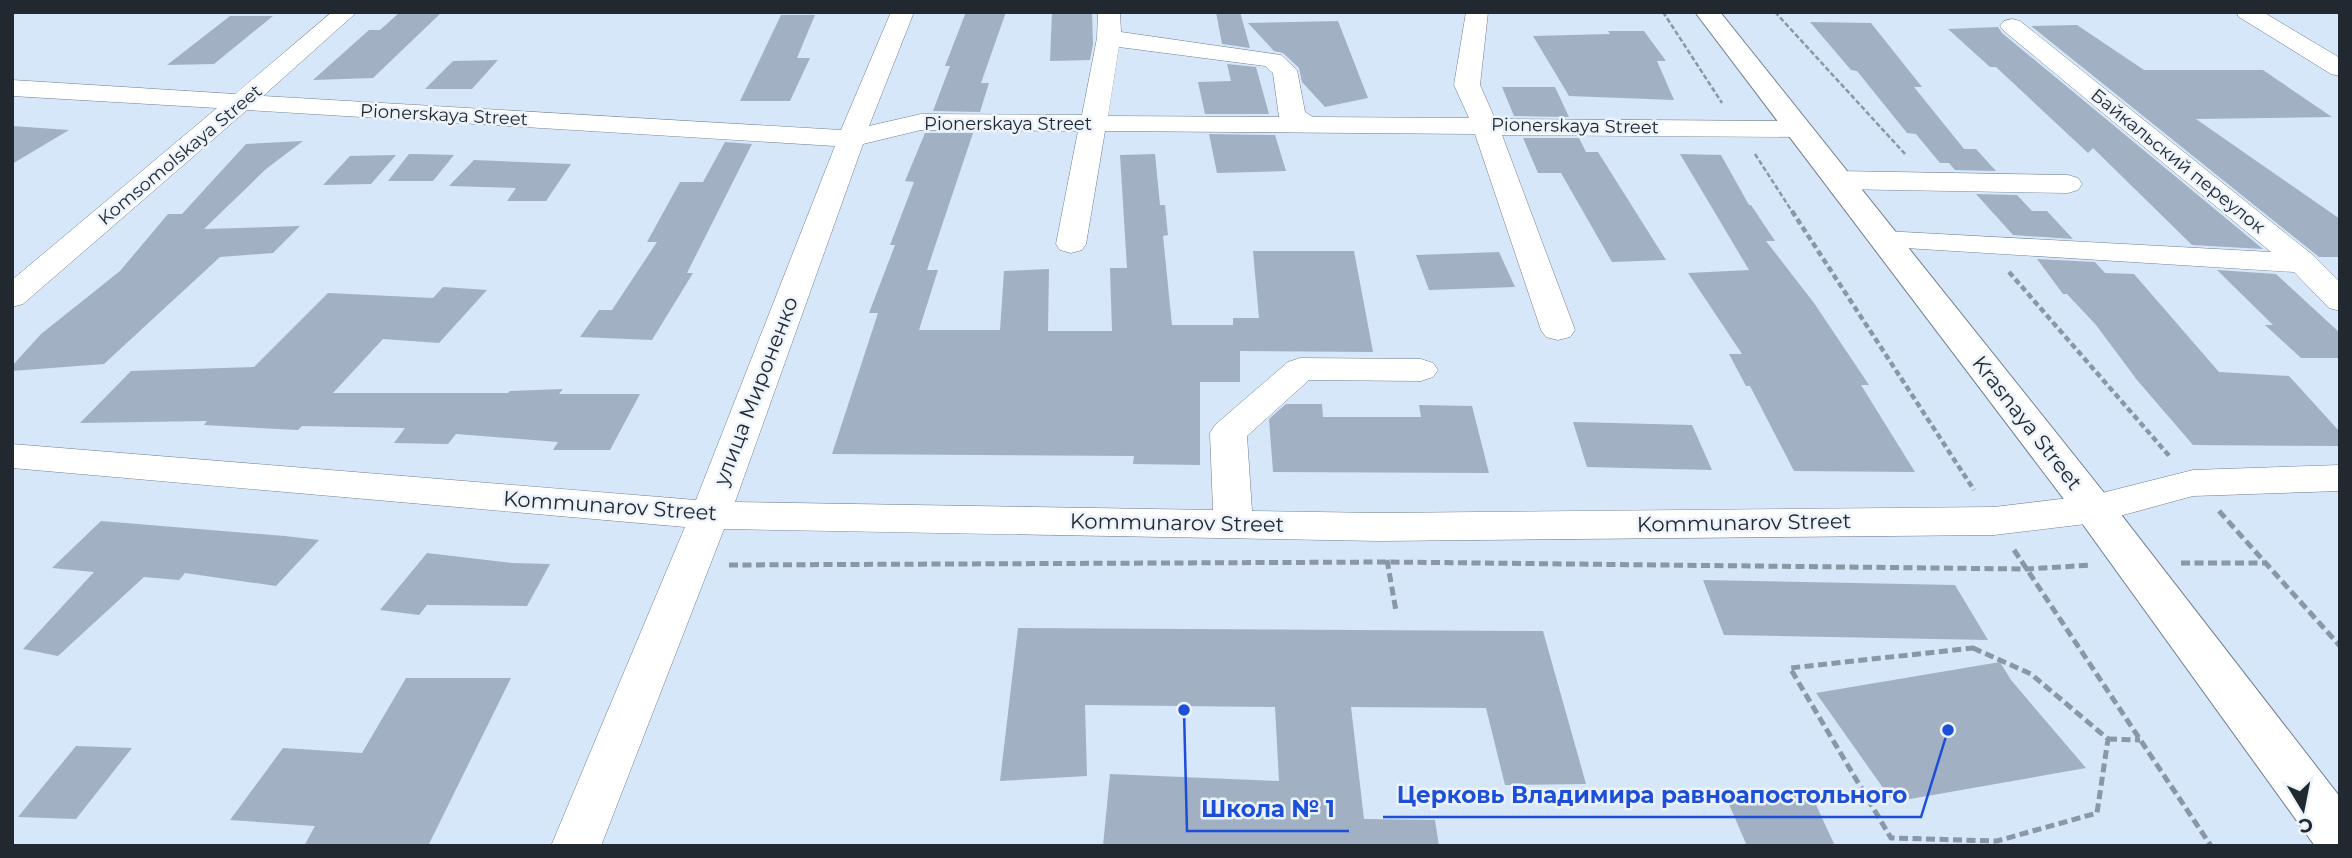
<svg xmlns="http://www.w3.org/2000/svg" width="2352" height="858" viewBox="0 0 2352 858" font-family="Montserrat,sans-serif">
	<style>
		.building { fill: #a1b1c3 }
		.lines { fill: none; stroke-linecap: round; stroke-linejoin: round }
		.minor-casing { stroke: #6f7e8f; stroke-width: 1 }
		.major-casing { stroke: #6f7e8f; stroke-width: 2 }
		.path-far2 { stroke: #8a97a5; stroke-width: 2.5; stroke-dasharray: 5 2.5; stroke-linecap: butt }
		.path-far1 { stroke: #8a97a5; stroke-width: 4.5; stroke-dasharray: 6 3.5; stroke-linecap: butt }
		.path { stroke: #8a97a5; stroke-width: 5; stroke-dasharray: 9 4.5; stroke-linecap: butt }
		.minor { fill: #fff; fill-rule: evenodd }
		.major { fill: #fff; fill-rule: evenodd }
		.labels { text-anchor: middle; stroke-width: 5; stroke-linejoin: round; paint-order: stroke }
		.far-street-label { font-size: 18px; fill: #22282f; stroke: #ecf3fb }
		.street-label { font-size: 21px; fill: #22282f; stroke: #ecf3fb }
		.leader { fill: none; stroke: #1d4ed8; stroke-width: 2.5 }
		.callout-dot { fill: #1d4ed8; stroke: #ecf3fb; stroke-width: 2.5 }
		.callout-label { font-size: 23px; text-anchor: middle; font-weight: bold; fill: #1d4ed8; stroke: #ecf3fb; stroke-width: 5; stroke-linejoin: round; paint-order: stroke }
	</style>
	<rect width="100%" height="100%" fill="#d6e7fa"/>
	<!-- building -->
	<g class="building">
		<path d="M400 12H442L373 78 313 80 369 30H380Z"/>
		<path d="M966 12H1006L981 83H989L980 112 933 111 950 66H945Z"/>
		<path d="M1052 12H1092L1093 44 1090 60 1050 61Z"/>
		<path d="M1216 12H1240L1250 48 1222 44Z"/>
		<path d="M781 15H815L797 58H810L790 101H740Z"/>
		<path d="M230 16H273L214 64 167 65Z"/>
		<path d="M1338 21 1368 98 1325 107 1302 82 1299 68 1283 53 1274 51 1248 23Z"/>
		<path d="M1810 22 1871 23 1922 87H1914L1964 149H1976L1996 171 1955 170 1949 163H1940L1916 134 1907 133 1857 71 1851 70Z"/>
		<path d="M2077 25 2144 70H2263L2332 117 2196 119 2340 219V257H2319L2031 26Z"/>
		<path d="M1998 27 2002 33 2263 249 2192 245 2093 148 2088 153 1996 67H1990L1948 29Z"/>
		<path d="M1608 31H1644L1666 61H1657L1674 100 1569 96 1533 36 1610 34Z"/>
		<path d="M498 60 472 89H425L453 61Z"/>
		<path d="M1227 64 1256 67 1269 114H1205L1198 82 1231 81Z"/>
		<path d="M1502 87H1555L1569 117 1514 116Z"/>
		<path d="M12 126 69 130 12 164Z"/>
		<path d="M925 133H973L927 270H938L919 330H1000L1004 271 1049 269 1048 331H1112L1110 268H1127L1120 155 1155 154 1160 205H1165L1168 235 1163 236 1172 325H1233V318H1259L1253 251H1354L1373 352 1240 351V382H1200V465L1133 464 1134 456 832 454 878 313H869L895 245H890L914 182 905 181Z"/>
		<path d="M1209 134 1275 135 1286 171 1217 173Z"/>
		<path d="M1523 138H1579L1586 152H1598L1666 260 1612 262 1561 173H1538Z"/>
		<path d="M303 141 266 169 204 229 300 226 273 253 220 257 104 364 12 371V366L41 334 120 271 168 214H182L246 144Z"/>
		<path d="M725 142 752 144 687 273H693L652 340 580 337 599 310H612L657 242H647L680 182H703Z"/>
		<path d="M409 154H415L454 155 433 181H388Z"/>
		<path d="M1680 154 1721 155 1749 205H1751L1775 241H1766L1814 303 1869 385H1861L1915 472 1794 471 1750 386H1746L1729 354H1742L1688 273 1749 270Z"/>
		<path d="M396 155 371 184 323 185 350 156Z"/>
		<path d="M474 160 571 164 546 201H507L516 188 449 186Z"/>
		<path d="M1976 194 2017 195 2032 211H2047L2073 239 2013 235Z"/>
		<path d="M1499 252 1515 287 1429 290 1416 255Z"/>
		<path d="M2037 259 2095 262 2105 273 2134 274 2219 372 2289 376 2340 432V446L2193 445 2137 380 2096 325 2067 294H2063Z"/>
		<path d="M2217 270 2276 274 2340 333V358H2301L2265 325H2273Z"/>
		<path d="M443 287 487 290 439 343 383 339 333 393H508L510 391 563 389 559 394H640L610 450H553L558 442 456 434 448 444 394 443 405 428 302 426 298 430 204 425 207 421 80 423 131 371 254 367 328 293 433 298Z"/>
		<path d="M1286 404H1322L1323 417H1421L1419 405 1472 406 1489 473 1273 472 1269 419Z"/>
		<path d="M1573 422 1692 425 1712 470 1587 467Z"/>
		<path d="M101 521 285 536 319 540 276 586 185 573 179 580 144 577 58 656 23 649 94 572 52 568Z"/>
		<path d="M427 553 512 563 550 564 527 606 427 605 419 615 380 610Z"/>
		<path d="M1703 580 1955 585 1988 640 1724 635Z"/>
		<path d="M1018 628 1543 631 1586 784 1505 785 1486 708 1351 707 1364 819 1435 820 1439 846H1103L1110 774 1279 781 1275 707 1085 705 1087 776 1000 781Z"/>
		<path d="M2000 662 2011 680 2086 768 1893 802 1816 693Z"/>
		<path d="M406 678H511L428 846H304L315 826 230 820 283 748 362 753Z"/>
		<path d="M76 746 132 748 76 819 18 817Z"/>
		<path d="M1811 794 1835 846H1747L1725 795Z"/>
	</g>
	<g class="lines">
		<defs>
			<g id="minor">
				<path d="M332 12H357L263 96 841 130 891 12H914L869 126 921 114 1082 115 1097 38 1098 12H1120L1121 32 1281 55 1297 70 1305 112 1313 117 1469 118 1454 85 1466 12H1488L1480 85 1495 119 1797 121 1806 123 1810 129 1806 135 1797 137 1502 135 1575 330 1570 337 1558 340 1546 337 1541 330 1475 134 1105 131 1086 244 1082 250 1071 253 1060 250 1056 244 1078 131 921 130 863 144 735 502 1213 510 1210 433 1215 425 1288 362 1300 358 1421 359 1433 363 1438 370 1433 377 1421 381 1309 380 1247 436 1252 511 1380 513 1994 507 2094 495 2193 470 2340 465V491L2193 496 2094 523 1994 535 1380 541 724 529 601 846H551L685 527 12 468V444L696 500 835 146 247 110 23 304 12 307V280L217 108 12 96V80L235 94ZM1119 47 1265 66 1273 73 1279 117 1108 116Z"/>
				<path d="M2236 12H2263L2340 58V76L2331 74 2239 17Z"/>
				<path d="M2012 19 2020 21 2314 256 2340 282V311L2329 308 2294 272 1873 246 1869 240 1873 234 1884 231 2271 252 2004 31 2000 26 2004 21Z"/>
				<path d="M1837 171 2068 175 2078 178 2082 184 2078 190 2068 193 1837 189 1827 186 1823 180 1827 174Z"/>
			</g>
			<path id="major" d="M1695 12H1720L2109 499 2340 797V846H2315L2079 519Z"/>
		</defs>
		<!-- minor casing -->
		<use href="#minor" class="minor-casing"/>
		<!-- major casing -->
		<use href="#major" class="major-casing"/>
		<!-- path-far2 -->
		<g class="path-far2">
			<path d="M1663 12 1722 103"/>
			<path d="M1775 12 1906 155"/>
			<path d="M1755 154 1793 213"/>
		</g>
		<!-- path-far1 -->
		<g class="path-far1">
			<path d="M1792 211 1974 490"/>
			<path d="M2009 272 2171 458"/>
		</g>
		<!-- path -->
		<g class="path">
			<path d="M2219 511 2340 646"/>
			<path d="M2014 550 2211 846"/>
			<path d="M1387 560 1396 611"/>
			<path d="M2181 563H2265"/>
			<path d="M729 565 1388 562 2027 569 2092 565"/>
			<path d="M1973 648 2031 674 2108 739 2097 813 1997 841 1891 838 1790 668Z"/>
			<path d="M2108 739 2140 740"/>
		</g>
		<!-- minor -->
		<use href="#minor" class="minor"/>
		<!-- major -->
		<use href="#major" class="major"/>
	</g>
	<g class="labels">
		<!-- far-street labels -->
		<g class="far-street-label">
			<text transform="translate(444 115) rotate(3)" y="6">Pionerskaya Street</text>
			<text x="1008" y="130">Pionerskaya Street</text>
			<text transform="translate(1575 126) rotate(1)" y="6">Pionerskaya Street</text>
			<text transform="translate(180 155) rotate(-40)" y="6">Komsomolskaya Street</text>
			<text transform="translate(2178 161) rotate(39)" y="6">Байкальский переулок</text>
		</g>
		<!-- street labels -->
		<g class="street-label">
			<text transform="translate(756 391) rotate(-69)" y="7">улица Мироненко</text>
			<text transform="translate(2027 423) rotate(52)" y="7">Krasnaya Street</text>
			<text transform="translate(610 506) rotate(4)" y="7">Kommunarov Street</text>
			<text transform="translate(1177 523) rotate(1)" y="7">Kommunarov Street</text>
			<text transform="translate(1744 523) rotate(-1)" y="7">Kommunarov Street</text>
		</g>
	</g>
	<!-- callouts -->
	<path class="leader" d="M1948 730L1921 817H1383M1184 710L1187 831H1349"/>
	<g class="callout-dot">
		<circle cx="1948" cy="730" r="7"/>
		<circle cx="1184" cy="710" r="7"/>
	</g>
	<g class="callout-label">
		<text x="1652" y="803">Церковь Владимира равноапостольного</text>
		<text x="1268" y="817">Школа № 1</text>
	</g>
	<!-- border -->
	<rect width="2352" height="858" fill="none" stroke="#22282f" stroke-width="28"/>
	<!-- north arrow -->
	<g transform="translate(2303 809) rotate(170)" stroke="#ecf3fb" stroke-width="5" paint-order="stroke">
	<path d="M0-5L12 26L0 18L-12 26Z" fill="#22282f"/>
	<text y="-10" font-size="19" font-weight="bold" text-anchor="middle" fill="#22282f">С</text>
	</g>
</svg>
